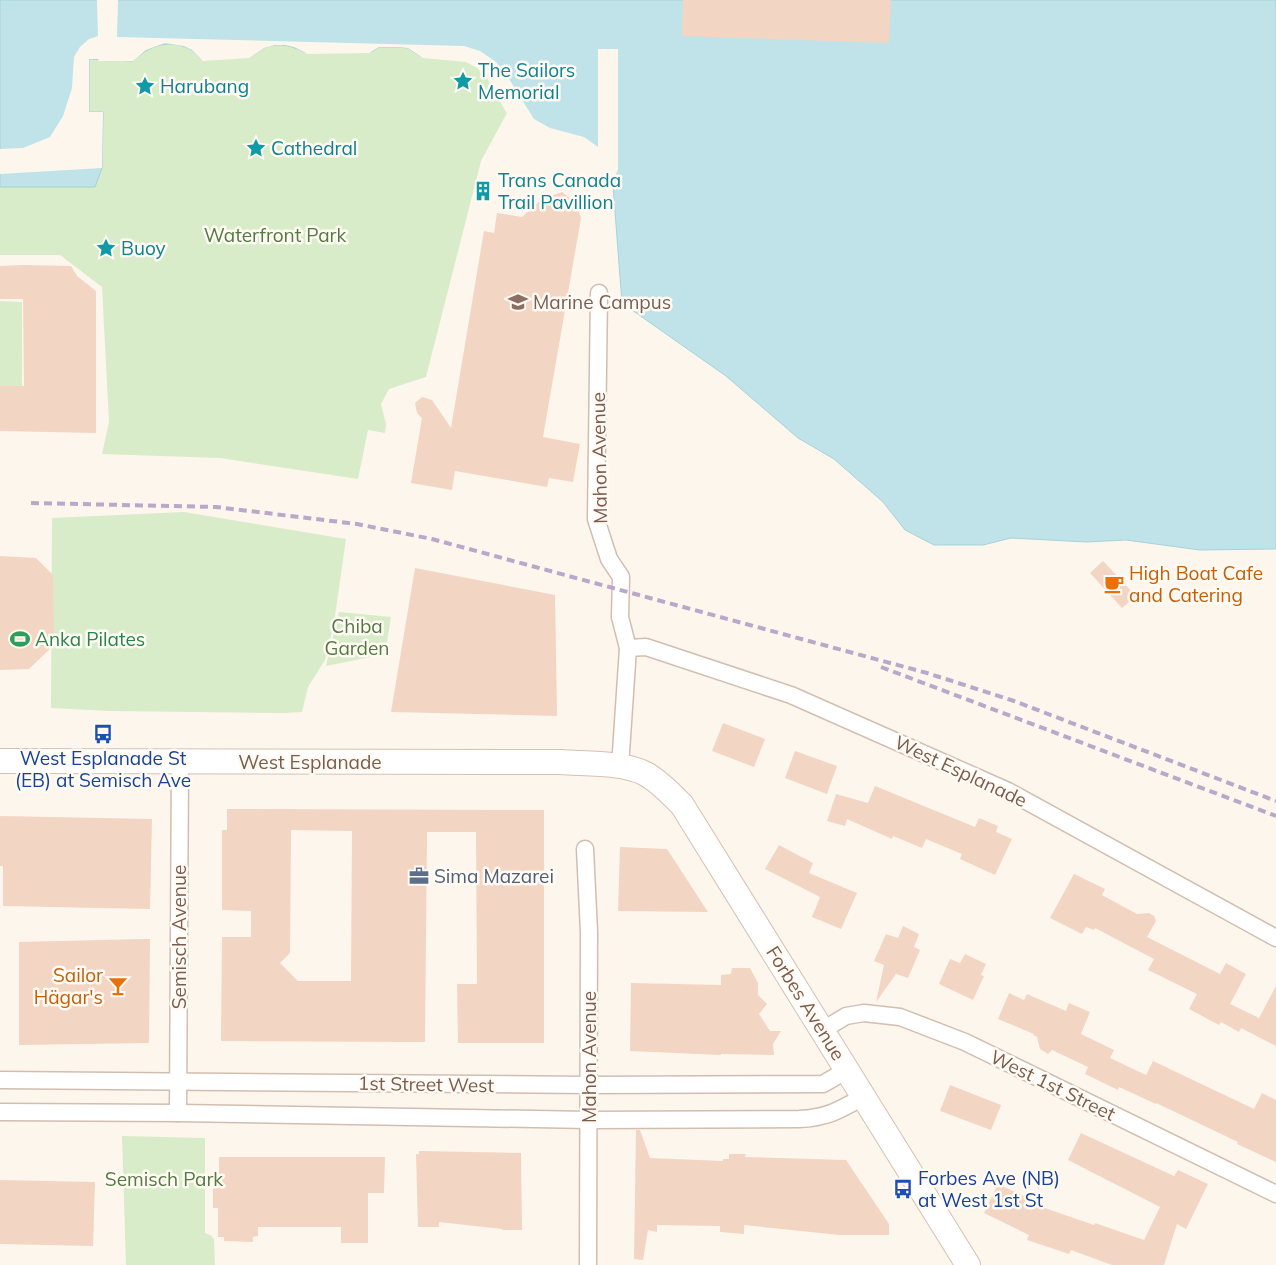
<svg xmlns="http://www.w3.org/2000/svg" width="1276" height="1265" viewBox="0 0 1276 1265" font-family="Mulish,sans-serif">
	<style>
		.green { fill: #d8ecc9 }
		.water { fill: #bfe3e8; stroke: #a5d3da }
		.pier { fill: #fdf6ec }
		.building { fill: #f3d5c3; fill-rule: evenodd }
		.lines { fill: none; stroke-linecap: round; stroke-linejoin: round }
		.street-casing { stroke: #d1beb0; stroke-width: 19 }
		.secondary-casing { stroke: #d6c0b0; stroke-width: 26 }
		.street { stroke: #fff; stroke-width: 16 }
		.secondary { stroke: #fff; stroke-width: 24 }
		.rail { stroke: #b9a8c9; stroke-width: 4; stroke-dasharray: 8 5; stroke-linecap: butt }
		.labels { text-anchor: middle; stroke-width: 5; stroke-linejoin: round; paint-order: stroke }
		.culture-label { font-size: 19px; fill: #0d838f; stroke: #fffaf3; text-anchor: start }
		.park-label { font-size: 19px; fill: #537a41; stroke: #fffaf3 }
		.education-label { font-size: 19px; fill: #785e54; stroke: #fffaf3; text-anchor: start }
		.street-label { font-size: 19px; fill: #7a5c4d; stroke: #fffaf3 }
		.food-label { font-size: 19px; fill: #c56008; stroke: #fffaf3; text-anchor: start }
		.leisure-label { font-size: 19px; fill: #27864d; stroke: #fffaf3; text-anchor: start }
		.transit-label { font-size: 19px; fill: #164399; stroke: #fffaf3 }
		.service-label { font-size: 19px; fill: #4e5e75; stroke: #fffaf3; text-anchor: start }
	</style>
	<rect width="100%" height="100%" fill="#fdf6ec"/>
	<!-- green -->
	<g class="green">
		<path d="M165 43 184 46 196 54 252 55 264 48 275 45 294 47 304 52 372 51 379 47H398L408 48 420 56 467 60 489 76 508 111 481 161 426 377 389 389 381 404 386 424 385 433 368 430 358 479 220 458 102 454 109 422 102 287 60 255H0V187H95L103 112H89V59L133 61 146 50Z"/>
		<path d="M0 301 22 302V388L0 387Z"/>
		<path d="M184 512 346 539 334 623 325 660 308 687 302 712 284 713 109 711 51 708 52 518Z"/>
		<path d="M339 612 391 617 385 654 326 666Z"/>
		<path d="M122 1136 205 1138V1233L210 1235 214 1239 215 1265H126Z"/>
	</g>
	<!-- water -->
	<path class="water" d="M0 0H1276V549L1200 550 1126 540 1086 542 1011 538 983 545H934L905 530 883 502 834 459 798 438 726 376 622 303 612 172 533 137 489 76 467 60 420 56 408 48 398 47H379L373 51 304 52C290 45 276 42 262 49 259 51 255 54 252 55 244 58 211 58 200 58 181 36 152 42 133 61L89 59V112H103L102 168 95 187H0Z"/>
	<!-- pier -->
	<path class="pier" d="M97 0H118L117 37 464 46 480 51 496 62 511 82 534 119 550 128 584 137 598 147V49H618V170L611 183 610 173 532 139 516 130 487 78 477 68 466 62 423 58 408 48 398 47H379L369 53 308 54 294 47 285 45H275L264 48 249 58 203 61 192 50 184 46 165 43 146 50 133 61H99L98 59H89V112H103L102 168 0 174V149L23 148 50 137 63 116 72 88 74 57 80 47 89 39 98 36Z"/>
	<!-- building -->
	<g class="building">
		<path d="M683 0H891L889 43 682 36Z"/>
		<path d="M562 192 576 203 581 218 543 437 580 444 573 482 549 478 547 487 455 471 452 490 411 483 422 418 417 413 415 403 422 397 432 400 451 428 484 231 494 233 497 213 522 217 542 199Z"/>
		<path d="M22 265 71 266 77 276 96 291V433L0 431V386H24L23 299H0V266Z"/>
		<path d="M0 556 36 558 53 575 54 645 29 669 0 670Z"/>
		<path d="M1103 561 1136 596 1122 608 1090 573Z"/>
		<path d="M415 568 555 595 557 716 391 712Z"/>
		<path d="M723 723 765 739 754 767 712 751Z"/>
		<path d="M795 751 837 766 827 794 785 778Z"/>
		<path d="M875 786 975 827 979 818 998 826 996 832 1012 839 995 875 960 859 962 854 926 839 922 848 893 836 892 839 847 819 845 826 827 821 836 794 868 803Z"/>
		<path d="M227 809 544 810V1043H458L457 984H477L476 832H427L425 1042 221 1041 222 937H251V911L222 910V830H227ZM291 830 352 831 351 981H298L280 963 290 953Z"/>
		<path d="M0 816 152 819 150 909 3 906V866H0Z"/>
		<path d="M779 845 813 863 809 873 857 893 841 929 812 917 820 897 765 869Z"/>
		<path d="M620 847 667 849 708 912 618 911Z"/>
		<path d="M1074 874 1105 889 1102 895 1137 914 1149 913 1154 916 1156 921 1147 937 1220 974 1226 963 1246 974 1230 1004 1259 1018 1276 986V1046L1241 1028 1239 1032 1221 1022 1219 1025 1189 1009 1197 994 1148 970 1154 959 1095 928 1094 930 1086 927 1082 934 1050 918Z"/>
		<path d="M903 926 919 934 914 947 920 950 908 978 896 974 876 1002 884 965 874 961 886 934 898 938Z"/>
		<path d="M142 939H150L149 1043 19 1045V942Z"/>
		<path d="M965 954 986 964 981 975 984 976 973 1000 939 984 950 959 960 963Z"/>
		<path d="M732 968H750L758 983V995L767 1004 759 1014 770 1031H781L773 1044 774 1055 721 1054V1055L630 1051 631 983 721 985V975L731 974Z"/>
		<path d="M1009 993 1024 1000 1027 994 1066 1011 1069 1003 1090 1012 1081 1034 1114 1050 1110 1058 1146 1075 1153 1061 1254 1109 1262 1093 1276 1100V1162L1237 1144 1238 1142 1156 1103V1104L1119 1087 1118 1090 1085 1074 1088 1067 1052 1050 1048 1054 1040 1049 1037 1037 1033 1035 1034 1034 998 1019Z"/>
		<path d="M950 1085 1001 1105 991 1130 940 1111Z"/>
		<path d="M636 1130H640L650 1158 723 1161V1159H729V1154H746L745 1157 846 1160 889 1224V1235H840L744 1225V1234L720 1232V1226L657 1225V1232L648 1230 643 1260 634 1259Z"/>
		<path d="M1081 1133 1174 1176 1178 1170 1208 1184 1186 1229 1177 1224 1164 1265H1112L1071 1250 1069 1254 1027 1240 1029 1235 984 1213 998 1184 1034 1201 1033 1204 1094 1225 1095 1223 1144 1240 1160 1207 1068 1160Z"/>
		<path d="M419 1151 521 1153 522 1230H502V1229L439 1222V1227H418L416 1154H419Z"/>
		<path d="M219 1157H385L384 1193H368V1243H341V1227H258V1236L253 1237V1242L224 1241V1237H218V1208H213V1188H219Z"/>
		<path d="M0 1180 95 1182 93 1246 0 1244Z"/>
	</g>
	<g class="lines">
		<defs>
			<g id="street">
				<path d="M599 293 596 519 609 559 621 577 620 617 628 648 620 767"/>
				<path d="M628 648 646 647 791 695 1008 791 1276 938"/>
				<path d="M585 849 589 932 588 1265"/>
				<path d="M823 1030 846 1016 864 1013 900 1017 965 1042 1276 1194"/>
				<path d="M0 1080 589 1085 823 1084 847 1070"/>
				<path d="M0 1112 178 1113 589 1120 799 1119C827 1118 840 1110 863 1097"/>
				<path d="M178 1113 180 761"/>
			</g>
			<path id="secondary" d="M0 761 560 762C586 764 624 762 646 774 660 782 671 794 682 805L968 1265"/>
		</defs>
		<!-- street casing -->
		<use href="#street" class="street-casing"/>
		<!-- secondary casing -->
		<use href="#secondary" class="secondary-casing"/>
		<!-- street -->
		<use href="#street" class="street"/>
		<!-- secondary -->
		<use href="#secondary" class="secondary"/>
		<!-- rail -->
		<g class="rail">
			<path d="M31 503 216 507 357 524 432 539 927 673 1014 701 1276 801"/>
			<path d="M881 667 1276 816"/>
		</g>
	</g>
	<!-- icons -->
	<defs>
		<symbol id="sight-bare" viewBox="-9 -9 18 18"><path d="M0-6L1.8-2.2L6-1.7L2.9 1.2L3.7 5.4L0 3.3L-3.7 5.4L-2.9 1.2L-6-1.7L-1.8-2.2Z" fill="#0f9aa8" stroke="#fffaf3" stroke-width="2.5" paint-order="stroke"/></symbol>
		<symbol id="building-bare" viewBox="-9 -9 18 18"><path d="M-4-6H4V6H1V3H-1V6H-4ZM-2.5-4.3h1.7v1.8h-1.7ZM.8-4.3h1.7v1.8H.8ZM-2.5-1h1.7V.8h-1.7ZM.8-1h1.7V.8H.8Z" fill="#0f9aa8" stroke="#fffaf3" stroke-width="2.5" paint-order="stroke"/></symbol>
		<symbol id="university-bare" viewBox="-9 -9 18 18"><path d="M0-5L7-2L0 1L-7-2ZM-4 1L0 2.5L4 1V4Q0 6-4 4Z" fill="#8d6e63" stroke="#fffaf3" stroke-width="2.5" paint-order="stroke"/></symbol>
		<symbol id="cafe-bare" viewBox="-9 -9 18 18"><path d="M-5.5-4.5H6V0H3Q3 3.5 0 3.5H-2.5Q-5.5 3.5-5.5 0ZM3-3.2v2h1.7v-2ZM-6 4.5H4V6H-6Z" fill="#e8710a" stroke="#fffaf3" stroke-width="2.5" paint-order="stroke"/></symbol>
		<symbol id="stadium-bare" viewBox="-9 -9 18 18"><path d="M0-5a6.5 5 0 1 0 0 10a6.5 5 0 1 0 0-10ZM-3.5-1.8h7v3.6h-7Z" fill="#2e9e5b" stroke="#fffaf3" stroke-width="2.5" paint-order="stroke"/></symbol>
		<symbol id="bus-bare" viewBox="-9 -9 18 18"><path d="M-5-6H5V4H4V6H2V4H-2V6H-4V4H-5ZM-3.5-4V0h7V-4ZM-3.5 1.2v1.5H-2V1.2ZM2 1.2v1.5H3.5V1.2Z" fill="#1a4fb4" stroke="#fffaf3" stroke-width="2.5" paint-order="stroke"/></symbol>
		<symbol id="office-bare" viewBox="-9 -9 18 18"><path d="M-6-3h4V-5.5h4V-3h4V5H-6ZM-1-4.5V-3h2v-1.5ZM-6 0V1H6V0Z" fill="#5c6f8a" stroke="#fffaf3" stroke-width="2.5" paint-order="stroke"/></symbol>
		<symbol id="bar-bare" viewBox="-9 -9 18 18"><path d="M-6-5H6L.8 .8V4.5H3.5V6h-7V4.5H-.8V.8Z" fill="#e8710a" stroke="#fffaf3" stroke-width="2.5" paint-order="stroke"/></symbol>
	</defs>
	<g fill-rule="evenodd">
		<use href="#sight-bare" x="449" y="67" width="28" height="28"/>
		<use href="#sight-bare" x="131" y="72" width="28" height="28"/>
		<use href="#sight-bare" x="242" y="134" width="28" height="28"/>
		<use href="#building-bare" x="469" y="177" width="28" height="28"/>
		<use href="#sight-bare" x="92" y="234" width="28" height="28"/>
		<use href="#university-bare" x="504" y="288" width="28" height="28"/>
		<use href="#cafe-bare" x="1100" y="570" width="28" height="28"/>
		<use href="#stadium-bare" x="6" y="625" width="28" height="28"/>
		<use href="#bus-bare" x="89" y="720" width="28" height="28"/>
		<use href="#office-bare" x="405" y="862" width="28" height="28"/>
		<use href="#bar-bare" x="104" y="972" width="28" height="28"/>
		<use href="#bus-bare" x="889" y="1175" width="28" height="28"/>
	</g>
	<g class="labels">
		<!-- culture labels -->
		<g class="culture-label">
			<text x="478" y="77">The Sailors<tspan x="478" dy="22">Memorial</tspan></text>
			<text x="160" y="93">Harubang</text>
			<text x="271" y="155">Cathedral</text>
			<text x="498" y="187">Trans Canada<tspan x="498" dy="22">Trail Pavillion</tspan></text>
			<text x="121" y="255">Buoy</text>
		</g>
		<!-- park labels -->
		<g class="park-label">
			<text x="275" y="242">Waterfront Park</text>
			<text x="357" y="633">Chiba<tspan x="357" dy="22">Garden</tspan></text>
			<text x="164" y="1186">Semisch Park</text>
		</g>
		<!-- education labels -->
		<g class="education-label">
			<text x="533" y="309">Marine Campus</text>
		</g>
		<!-- street labels -->
		<g class="street-label">
			<text transform="translate(599 458) rotate(-91)" y="7">Mahon Avenue</text>
			<text x="310" y="769">West Esplanade</text>
			<text transform="translate(961 771) rotate(25)" y="7">West Esplanade</text>
			<text transform="translate(179 937) rotate(-90)" y="7">Semisch Avenue</text>
			<text transform="translate(806 1003) rotate(58)" y="7">Forbes Avenue</text>
			<text transform="translate(589 1057) rotate(-90)" y="7">Mahon Avenue</text>
			<text transform="translate(426 1084) rotate(1)" y="7">1st Street West</text>
			<text transform="translate(1053 1085) rotate(26)" y="7">West 1st Street</text>
		</g>
		<!-- food labels -->
		<g class="food-label">
			<text x="1129" y="580">High Boat Cafe<tspan x="1129" dy="22">and Catering</tspan></text>
			<text x="103" y="982" text-anchor="end">Sailor<tspan x="103" dy="22">Hägar's</tspan></text>
		</g>
		<!-- leisure labels -->
		<g class="leisure-label">
			<text x="35" y="646">Anka Pilates</text>
		</g>
		<!-- transit labels -->
		<g class="transit-label">
			<text x="103" y="765">West Esplanade St<tspan x="103" dy="22">(EB) at Semisch Ave</tspan></text>
			<text x="918" y="1185" text-anchor="start">Forbes Ave (NB)<tspan x="918" dy="22">at West 1st St</tspan></text>
		</g>
		<!-- service labels -->
		<g class="service-label">
			<text x="434" y="883">Sima Mazarei</text>
		</g>
	</g>
</svg>
